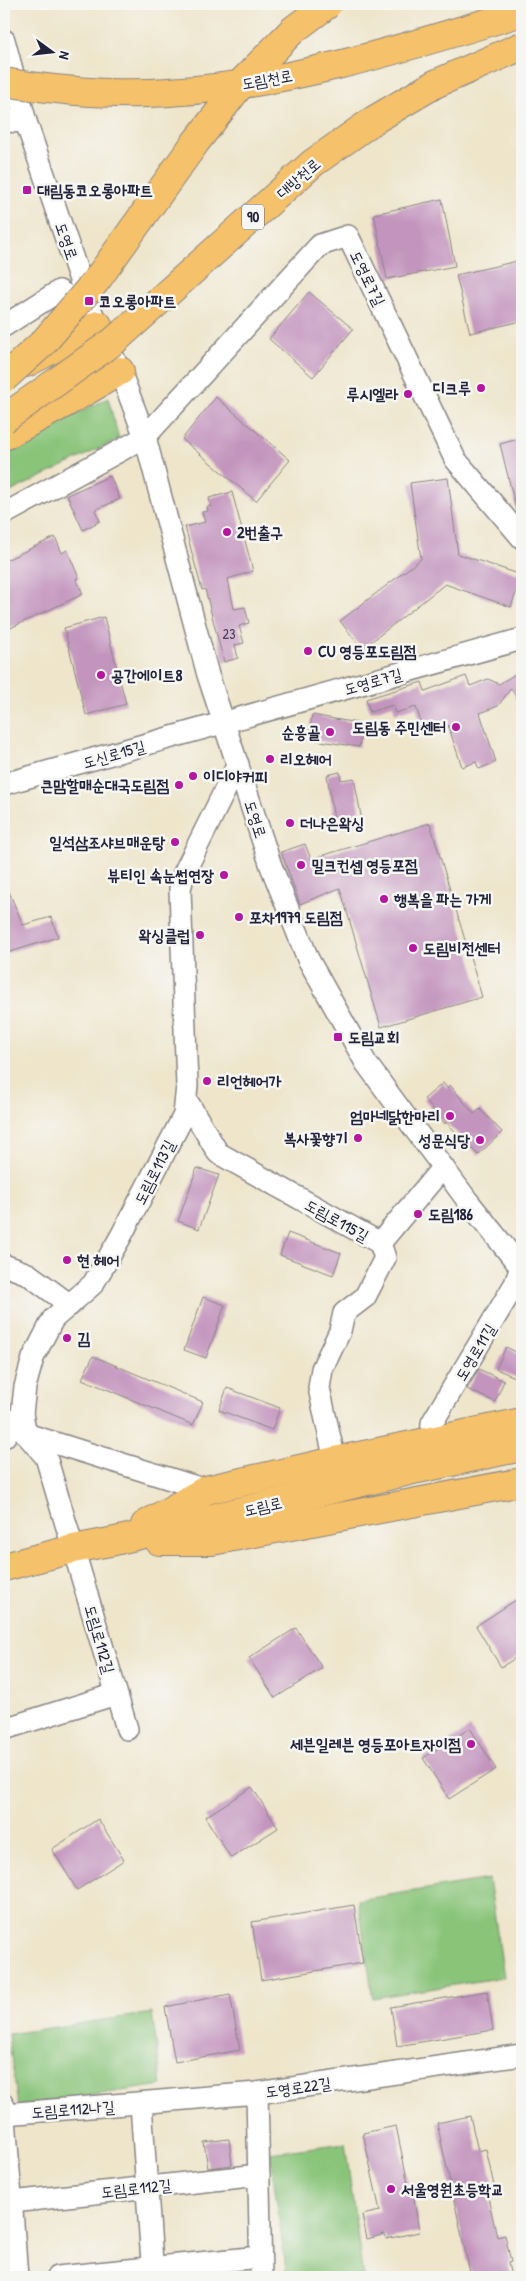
<svg xmlns="http://www.w3.org/2000/svg" width="526" height="2281" viewBox="0 0 526 2281" font-family="'Patrick Hand','Poor Story',sans-serif">
	<style>
		.green { fill: #89c479; stroke: #56735a }
		.building { fill: #c394be }
		.lines { fill: none; stroke-linecap: round; stroke-linejoin: round }
		.minor-casing { stroke: #888483; stroke-width: 24 }
		.major-casing { stroke: #888483; stroke-width: 30 }
		.minor { stroke: #fff; stroke-width: 21 }
		.major { stroke: #f5c16b; stroke-width: 28 }
		.major-bridge-casing { stroke: #888483; stroke-width: 30; stroke-linecap: butt }
		.major-bridge { stroke: #f5c16b; stroke-width: 28 }
		.poi-dot { fill: #b5179e; stroke: #f6f6f2; stroke-width: 2 }
		.labels { text-anchor: middle; stroke-width: 5; stroke-linejoin: round; paint-order: stroke }
		.number-label { font-size: 14px; fill: #4a3e5c }
		.shield { fill: #f6f6f2; stroke: #626272; stroke-width: 1 }
		.shield-label { font-size: 15px; font-weight: bold; fill: #22223b }
		.street-label { font-size: 16px; fill: #22223b; stroke: #f6f6f2 }
		.poi-label { font-size: 16px; font-weight: bold; fill: #22223b; stroke: #f6f6f2; text-anchor: start }
	</style>
	<rect width="100%" height="100%" fill="#f6f6f2"/>
	<filter id="ink" filterUnits="userSpaceOnUse"><feTurbulence type="fractalNoise" baseFrequency=".02" numOctaves="2"/><feDisplacementMap in="SourceGraphic" scale="10" xChannelSelector="R" yChannelSelector="G"/><feConvolveMatrix kernelMatrix="1 2 1 2 8 2 1 2 1" color-interpolation-filters="sRGB"/></filter>
	<filter id="wash" filterUnits="userSpaceOnUse"><feTurbulence type="fractalNoise" baseFrequency=".0096" numOctaves="4" result="noise"/><feDisplacementMap in="SourceGraphic" scale="20" xChannelSelector="R" yChannelSelector="G"/><feGaussianBlur stdDeviation="1.12" result="paint"/><feColorMatrix in="noise" values="0 0 0 0 0 0 0 0 0 0 0 0 0 0 0 0 0 1.4 0 .05"/><feComposite in="paint" operator="in"/></filter>
	<g filter="url(#wash)">
		<rect width="100%" height="100%" fill="#eee5cb"/>
		<!-- green -->
		<g class="green">
			<path d="M108 398 119 439 4 495V450Z"/>
			<path d="M489 1879 504 1977 373 1998 358 1900Z"/>
			<path d="M152 2013 162 2085 18 2106 8 2034Z"/>
			<path d="M345 2143 363 2277H287L270 2153Z"/>
		</g>
		<g id="blocks">
			<!-- building -->
			<g class="building">
				<path d="M442 199 455 266 387 279 374 214Z"/>
				<path d="M522 260V321L470 333 456 275Z"/>
				<path d="M309 292 353 329 313 377 269 339Z"/>
				<path d="M216 397 290 460 256 501 182 439Z"/>
				<path d="M522 438V512L517 513 500 444Z"/>
				<path d="M110 476 120 499 95 510 100 521 83 530 67 495Z"/>
				<path d="M448 478 458 554 522 575 511 607 445 584 362 649 340 621 421 559 410 483Z"/>
				<path d="M232 492 253 571 228 579 234 609 245 607 249 623 239 626 244 643 235 645 238 658 224 662 205 589 202 590 185 527 205 522 202 512 208 511 207 507 211 506 209 498Z"/>
				<path d="M55 537 62 553 67 550 79 578 76 579 83 594 4 631V561Z"/>
				<path d="M104 617 126 704 86 715 64 628Z"/>
				<path d="M522 670V707L511 688 498 706 480 713 496 762 479 769 476 762 462 767 448 725 424 732 416 707 395 713 393 705 370 712 366 699 422 682 425 691 466 676 470 686 488 679 499 684Z"/>
				<path d="M312 715 363 724 359 747 308 739Z"/>
				<path d="M340 772 341 780 354 778 362 821 335 826 327 775Z"/>
				<path d="M430 823 482 997 381 1027 340 888 300 904 281 852 305 844 311 859Z"/>
				<path d="M4 880 23 925 51 917 58 937 4 954Z"/>
				<path d="M443 1083 447 1088 450 1085 474 1114 480 1109 502 1132 478 1155 446 1122 445 1124 424 1099Z"/>
				<path d="M197 1168 219 1175 199 1229 178 1221Z"/>
				<path d="M288 1233 341 1253 333 1275 280 1255Z"/>
				<path d="M203 1297 225 1305 206 1358 184 1350Z"/>
				<path d="M506 1347 522 1355V1380L496 1369Z"/>
				<path d="M93 1356 203 1402 193 1425 82 1379Z"/>
				<path d="M479 1369 504 1381 495 1402 467 1389Z"/>
				<path d="M227 1388 280 1408 272 1430 219 1410Z"/>
				<path d="M522 1596V1654L501 1667 476 1626Z"/>
				<path d="M296 1628 322 1668 275 1698 249 1658Z"/>
				<path d="M470 1728 496 1769 449 1799 423 1758Z"/>
				<path d="M252 1787 278 1828 231 1858 205 1817Z"/>
				<path d="M98 1819 124 1860 77 1890 52 1849Z"/>
				<path d="M354 1905 363 1963 261 1980 252 1922Z"/>
				<path d="M487 1991 493 2030 397 2046 391 2007Z"/>
				<path d="M230 1994 240 2050 175 2062 165 2007Z"/>
				<path d="M470 2116 478 2151 486 2149 496 2195 488 2197 497 2237 505 2235 511 2262 508 2263 511 2277H471L437 2123Z"/>
				<path d="M396 2126 410 2193 413 2192 419 2232 386 2239 385 2234 367 2239 362 2215 380 2211 363 2133Z"/>
				<path d="M229 2139 232 2165 208 2168 204 2142Z"/>
			</g>
		</g>
	</g>
	<g filter="url(#ink)">
		<use href="#blocks" fill-opacity="0" stroke="#888483" stroke-width="1"/>
		<g class="lines">
			<defs>
				<g id="minor">
					<path d="M4 40 26 122 90 309 120 371 145 437 208 675 271 866 308 959 366 1063 467 1200 522 1269"/>
					<path d="M4 121 26 122"/>
					<path d="M4 326 59 291 90 309"/>
					<path d="M4 514 145 437 320 245 348 236 455 459 522 538"/>
					<path d="M4 784 522 639"/>
					<path d="M186 1099 218 1153 380 1243 385 1258 365 1297 344 1313 340 1331 322 1369 319 1388 335 1461"/>
					<path d="M380 1243 443 1167"/>
					<path d="M4 1265 28 1274 70 1305"/>
					<path d="M26 1434 206 1490"/>
					<path d="M4 1437 22 1414"/>
					<path d="M431 1441 432 1423 515 1284 522 1264"/>
					<path d="M4 1729 116 1694"/>
					<path d="M127 1729 46 1457 26 1434 22 1414 25 1387 33 1358 53 1319 93 1284 120 1238 184 1115 187 1086 180 889 184 873 238 764"/>
					<path d="M257 2093 261 2277"/>
					<path d="M141 2104 153 2277"/>
					<path d="M4 2105 17 2277"/>
					<path d="M5 2114 257 2093 522 2055"/>
					<path d="M12 2202 259 2175"/>
					<path d="M57 2277 260 2257"/>
				</g>
				<g id="major">
					<path d="M26 363 98 325"/>
					<path d="M4 436 64 404 120 371"/>
					<path d="M145 1525 206 1490 335 1461 522 1422"/>
					<path d="M159 1541H212L522 1482"/>
					<path d="M4 1567 73 1549 115 1541 418 1469 522 1447"/>
				</g>
			</defs>
			<!-- minor casing -->
			<use href="#minor" class="minor-casing"/>
			<!-- major casing -->
			<use href="#major" class="major-casing"/>
			<!-- minor -->
			<use href="#minor" class="minor"/>
			<!-- major -->
			<use href="#major" class="major"/>
			<defs>
				<g id="major-bridge">
					<path d="M4 82C59 91 114 96 169 92 290 85 407 47 522 12"/>
					<path d="M4 378 43 343 96 281 195 143 245 79 293 30 328 4"/>
					<path d="M4 419 114 341 313 163 374 120 435 84 522 46"/>
				</g>
			</defs>
			<!-- major-bridge casing -->
			<use href="#major-bridge" class="major-bridge-casing"/>
			<!-- major-bridge -->
			<use href="#major-bridge" class="major-bridge"/>
		</g>
	</g>
	<!-- markers -->
	<g class="poi-dot">
		<rect x="22" y="185" width="10" height="10" rx="2.5"/>
		<rect x="84" y="296" width="10" height="10" rx="2.5"/>
		<circle cx="481" cy="388" r="5"/>
		<circle cx="408" cy="394" r="5"/>
		<circle cx="227" cy="532" r="5"/>
		<circle cx="308" cy="651" r="5"/>
		<circle cx="101" cy="675" r="5"/>
		<circle cx="456" cy="727" r="5"/>
		<circle cx="330" cy="732" r="5"/>
		<circle cx="270" cy="759" r="5"/>
		<circle cx="193" cy="776" r="5"/>
		<circle cx="179" cy="785" r="5"/>
		<circle cx="290" cy="823" r="5"/>
		<circle cx="175" cy="842" r="5"/>
		<circle cx="301" cy="865" r="5"/>
		<circle cx="224" cy="875" r="5"/>
		<circle cx="384" cy="899" r="5"/>
		<circle cx="239" cy="917" r="5"/>
		<circle cx="200" cy="935" r="5"/>
		<circle cx="413" cy="948" r="5"/>
		<rect x="333" y="1032" width="10" height="10" rx="2.5"/>
		<circle cx="207" cy="1081" r="5"/>
		<circle cx="450" cy="1116" r="5"/>
		<circle cx="358" cy="1138" r="5"/>
		<circle cx="480" cy="1140" r="5"/>
		<circle cx="418" cy="1214" r="5"/>
		<circle cx="67" cy="1260" r="5"/>
		<circle cx="67" cy="1338" r="5"/>
		<circle cx="471" cy="1744" r="5"/>
		<circle cx="391" cy="2189" r="5"/>
	</g>
	<g class="labels">
		<!-- number labels -->
		<g class="number-label">
			<text x="229" y="639">23</text>
		</g>
		<!-- shield labels -->
		<rect class="shield" x="242" y="204.5" width="22" height="25" rx="4"/>
		<g class="shield-label">
			<text x="253" y="222">90</text>
		</g>
		<!-- street labels -->
		<g class="street-label">
			<text transform="translate(267 79) rotate(-10)" y="6">도림천로</text>
			<text transform="translate(298 178) rotate(-41)" y="6">대방천로</text>
			<text transform="translate(67 241) rotate(71)" y="6">도영로</text>
			<text transform="translate(368 278) rotate(64)" y="6">도영로7길</text>
			<text transform="translate(373 681) rotate(-16)" y="6">도영로7길</text>
			<text transform="translate(114 754) rotate(-16)" y="6">도신로15길</text>
			<text transform="translate(256 819) rotate(72)" y="6">도영로</text>
			<text transform="translate(154 1172) rotate(-63)" y="6">도림로113길</text>
			<text transform="translate(337 1220) rotate(29)" y="6">도림로115길</text>
			<text transform="translate(475 1352) rotate(-59)" y="6">도영로11길</text>
			<text transform="translate(263 1506) rotate(-13)" y="6">도림로</text>
			<text transform="translate(100 1639) rotate(74)" y="6">도림로112길</text>
			<text transform="translate(298 2087) rotate(-8)" y="6">도영로22길</text>
			<text transform="translate(73 2109) rotate(-4)" y="6">도림로112나길</text>
			<text transform="translate(136 2188) rotate(-6)" y="6">도림로112길</text>
		</g>
		<!-- poi labels -->
		<g class="poi-label">
			<text x="37" y="196">대림동코오롱아파트</text>
			<text x="99" y="307">코오롱아파트</text>
			<text x="471" y="394" text-anchor="end">디크루</text>
			<text x="398" y="400" text-anchor="end">루시엘라</text>
			<text x="237" y="538">2번출구</text>
			<text x="318" y="657">CU 영등포도림점</text>
			<text x="111" y="681">공간에이트8</text>
			<text x="446" y="733" text-anchor="end">도림동 주민센터</text>
			<text x="320" y="738" text-anchor="end">순흥골</text>
			<text x="280" y="765">리오헤어</text>
			<text x="203" y="782">이디야커피</text>
			<text x="169" y="791" text-anchor="end">큰맘할매순대국도림점</text>
			<text x="300" y="829">더나은왁싱</text>
			<text x="165" y="848" text-anchor="end">일석삼조샤브매운탕</text>
			<text x="311" y="871">밀크컨셉 영등포점</text>
			<text x="214" y="881" text-anchor="end">뷰티인 속눈썹연장</text>
			<text x="394" y="905">행복을 파는 가게</text>
			<text x="249" y="923">포차1979 도림점</text>
			<text x="190" y="941" text-anchor="end">왁싱클럽</text>
			<text x="423" y="954">도림비전센터</text>
			<text x="348" y="1043">도림교회</text>
			<text x="217" y="1087">리언헤어가</text>
			<text x="440" y="1122" text-anchor="end">엄마네닭한마리</text>
			<text x="348" y="1144" text-anchor="end">복사꽃향기</text>
			<text x="470" y="1146" text-anchor="end">성문식당</text>
			<text x="428" y="1220">도림186</text>
			<text x="77" y="1266">현 헤어</text>
			<text x="77" y="1344">김</text>
			<text x="461" y="1750" text-anchor="end">세븐일레븐 영등포아트자이점</text>
			<text x="401" y="2195">서울영원초등학교</text>
		</g>
	</g>
	<!-- margin -->
	<rect width="526" height="2281" fill="none" stroke="#f6f6f2" stroke-width="20"/>
	<!-- north arrow -->
	<g transform="translate(52 52) rotate(105)" stroke="#f6f6f2" stroke-width="4" paint-order="stroke">
	<path d="M0-4L9 19L0 12L-9 19Z" fill="#22223b"/>
	<text y="-8" font-size="14" font-weight="bold" text-anchor="middle" fill="#22223b">N</text>
	</g>
</svg>
